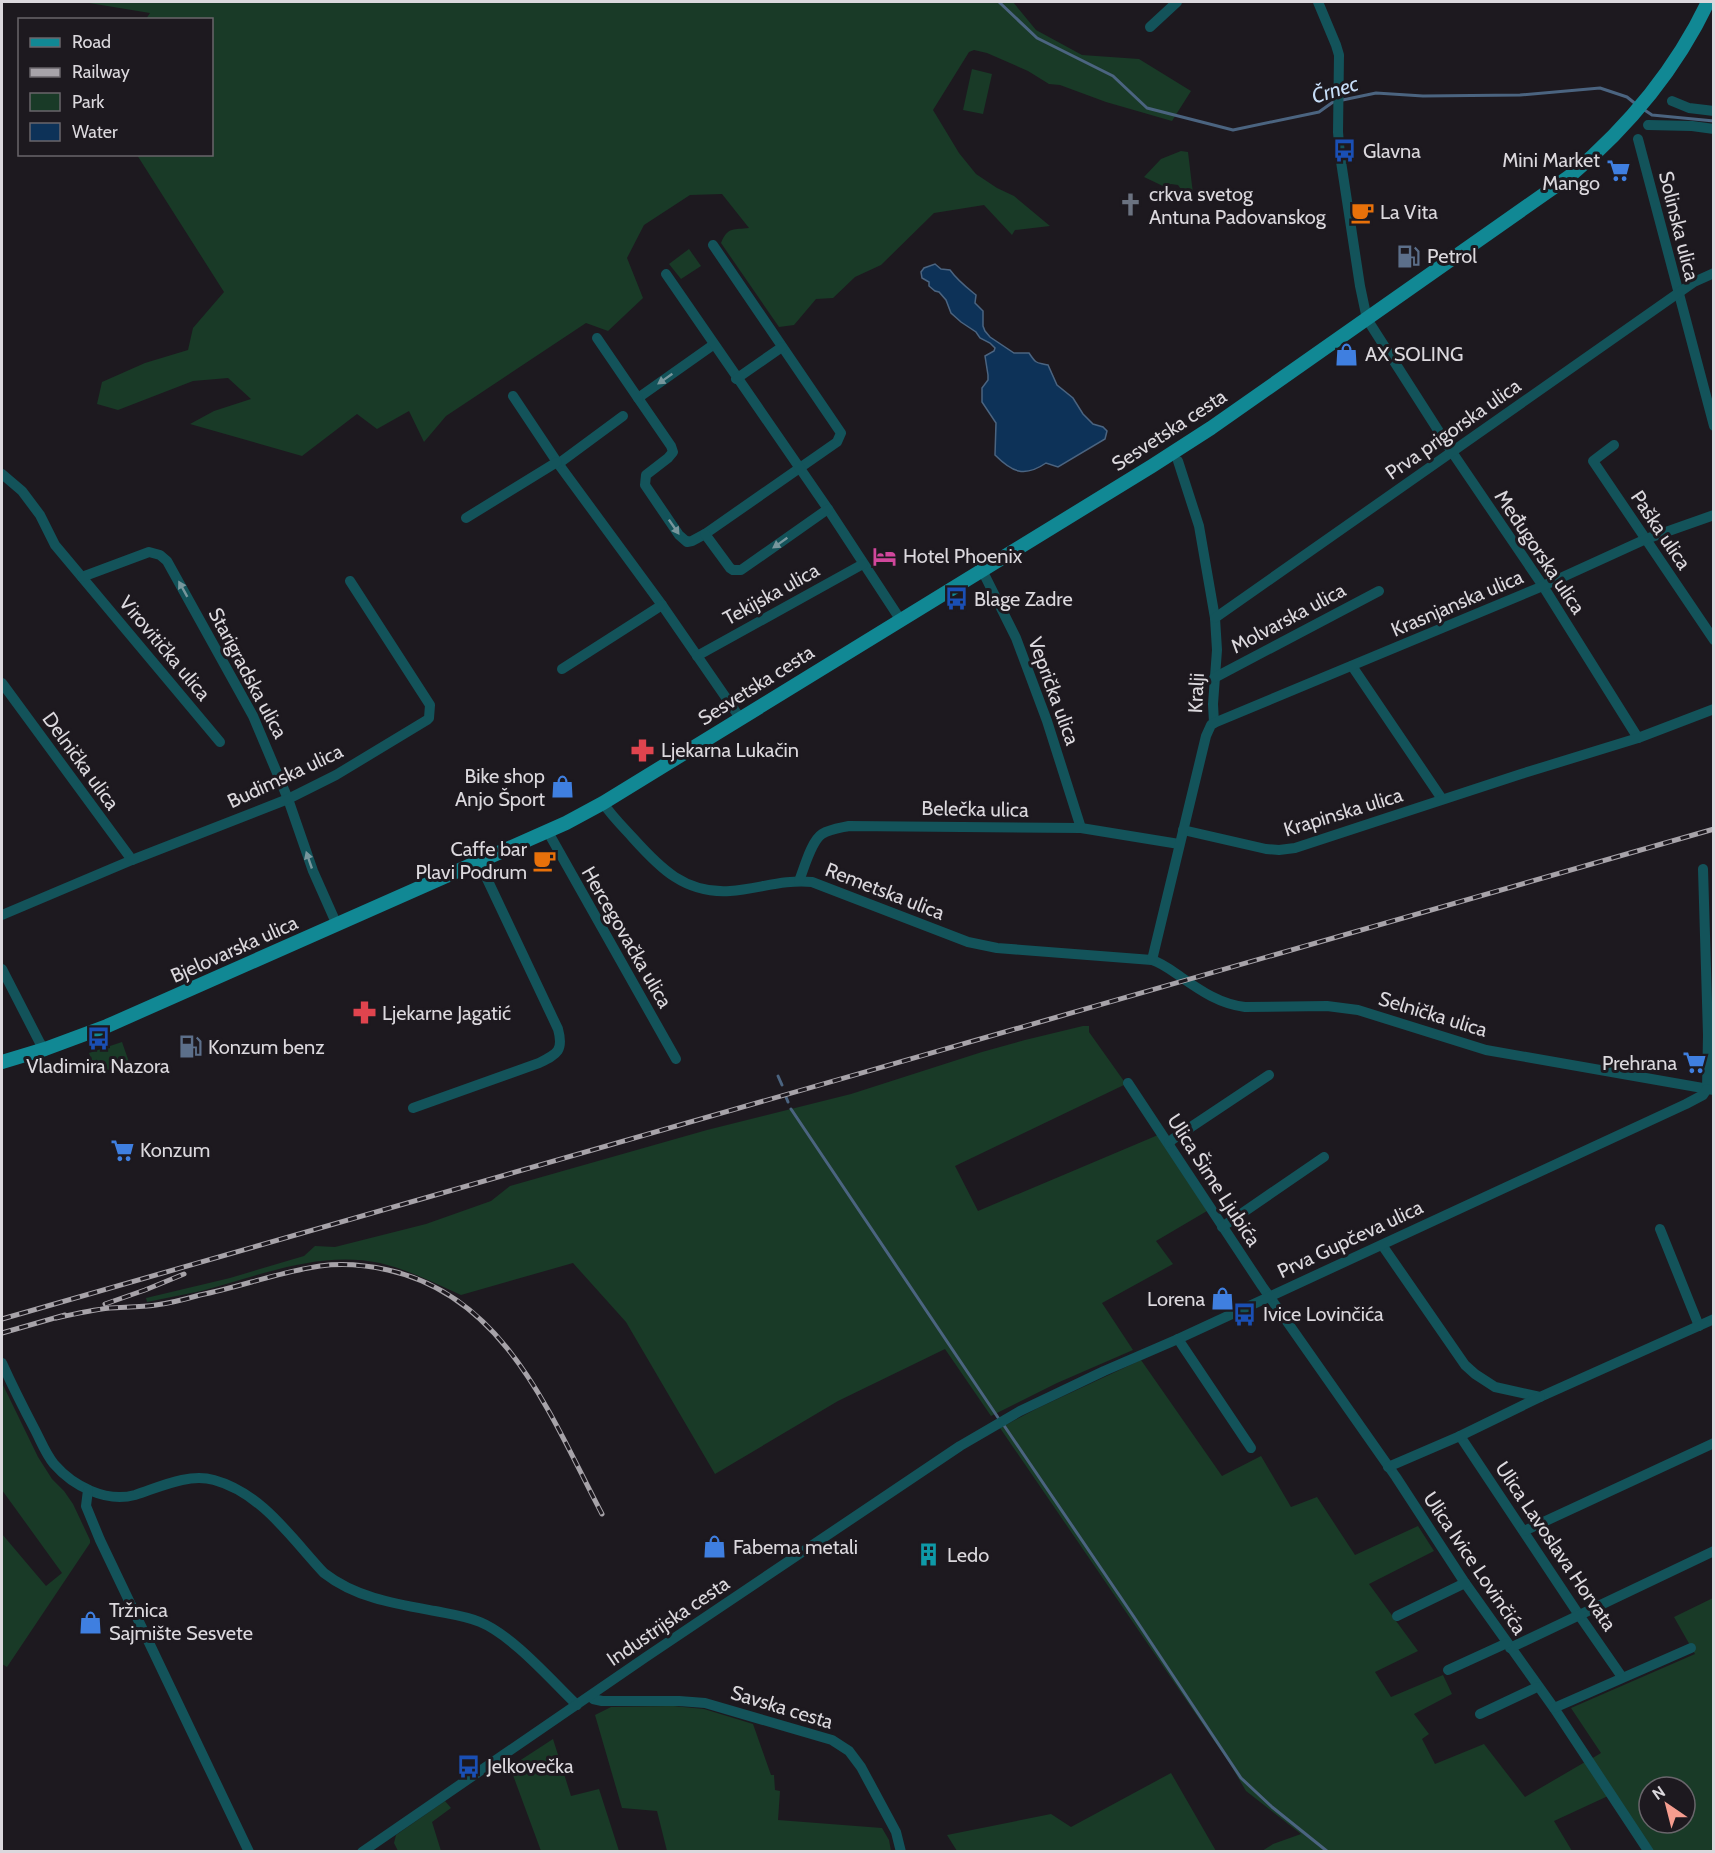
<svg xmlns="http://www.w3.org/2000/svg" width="1715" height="1853" viewBox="0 0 1715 1853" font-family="Cabin,sans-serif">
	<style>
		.green { fill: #193a27; fill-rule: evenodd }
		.water { fill: #0d3258; stroke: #4b6480; stroke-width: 1.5 }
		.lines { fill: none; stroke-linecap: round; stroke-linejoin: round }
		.stream { stroke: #4b6480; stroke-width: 3 }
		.minor { stroke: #13535a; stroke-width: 10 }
		.major { stroke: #118894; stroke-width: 14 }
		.rail-casing { stroke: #a7a3a9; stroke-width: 5 }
		.rail { stroke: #1d191f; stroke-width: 3; stroke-dasharray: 9; stroke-linecap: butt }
		.oneway { fill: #77969c }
		.labels { text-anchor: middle; stroke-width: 6; stroke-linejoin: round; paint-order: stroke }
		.poi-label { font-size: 20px; fill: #dbd8dd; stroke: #1d191f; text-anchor: start }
		.street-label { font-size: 20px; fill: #dbd8dd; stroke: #1d191f }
		.water-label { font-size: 21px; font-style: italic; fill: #c6ddf7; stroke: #1d191f }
	</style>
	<rect width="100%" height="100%" fill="#1d191f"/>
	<!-- green -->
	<g class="green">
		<path d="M83 2H1013L1036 30 1082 55 1139 59 1191 91 1172 121 1106 102 1060 85 1049 84 1028 71 987 53 974 50 969 52 933 110 959 153 976 174 997 188 1014 196 1050 226 1015 230 1012 235 984 205 934 213 881 265 855 277 833 298 816 299 794 325 779 327 721 243C728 226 734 230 749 228L722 194 690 195 644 225 627 258 643 298 608 331 586 323 446 416 424 442 409 411 377 429 357 414 302 456 190 424 214 411 251 399 228 378 193 381 118 410 97 404 102 382 145 363 188 350 193 328 224 292 137 155 212 154V20L146 19 150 13Z"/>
		<path d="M972 69 992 74 983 114 963 110Z"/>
		<path d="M1181 151 1188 152 1194 202 1187 203 1183 201V192L1178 185 1171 184 1165 187 1144 177 1161 159Z"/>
		<path d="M689 249 701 266 681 279 669 264Z"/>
		<path d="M1083 1026H1089V1032L1126 1084 955 1166 978 1211 1158 1135 1207 1211 1156 1241 1173 1264 1102 1303 1133 1350 1057 1383 991 1416 945 1349 838 1401 715 1474 626 1322 573 1263 461 1295C435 1283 409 1270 380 1263 318 1250 260 1276 201 1291 183 1295 165 1298 147 1302L146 1298 230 1278 304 1256 315 1246 335 1247 426 1224 491 1201 510 1186 707 1130 851 1094 982 1052 1025 1040Z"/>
		<path d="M122 1042 129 1062 97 1074 89 1053Z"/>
		<path d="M1141 1360 1222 1476 1261 1456 1291 1507 1317 1497 1355 1555 1418 1526 1434 1551 1369 1584 1418 1651 1375 1672 1391 1697 1443 1675 1452 1694 1414 1714 1429 1734 1422 1739 1435 1764 1484 1744 1525 1797 1585 1762 1608 1796 1554 1821 1572 1851H1262L1273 1844 1301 1834 1246 1791 1230 1764 1000 1428 1038 1408Z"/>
		<path d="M2 1383 38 1457 52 1479 64 1491 73 1504 90 1540V1543L7 1667 2 1664V1534L46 1586 62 1573 2 1490Z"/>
		<path d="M1713 1598V1851H1653L1591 1759 1601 1753 1571 1708 1695 1654 1674 1617ZM1649 1787H1685V1823H1649Z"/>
		<path d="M673 1706 704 1709 753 1724 771 1775H774L775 1790 780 1791 778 1820 882 1828 889 1840 891 1851H667L657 1811 622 1808 595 1715 611 1707Z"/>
		<path d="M553 1739 571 1796 599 1789 619 1851H541L510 1767Z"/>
		<path d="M1171 1773 1216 1851H957L947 1835 1051 1814 1071 1827Z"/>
		<path d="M445 1801 451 1808 432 1822 441 1851H398L394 1843 396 1835Z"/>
	</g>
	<!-- water -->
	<path class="water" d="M935 264 941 269 950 270C958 281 966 287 976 295L975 303 983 311V326L985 331 990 337 1014 353H1029C1037 365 1036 362 1048 365L1057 385 1073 398 1083 414 1093 424 1103 427 1107 431 1105 439 1058 467 1046 463C1024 478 1012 472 995 455L996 423 982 402V388L988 380V375L985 356 994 351 995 348 990 343 980 338 976 332 961 322 951 313 946 300 939 292 935 291 929 286V282L922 278 921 272 924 268Z"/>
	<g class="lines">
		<!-- stream -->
		<g class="stream">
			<path d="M999 2 1037 38 1113 76 1147 108 1233 130 1319 112 1333 102 1376 93 1423 96 1520 95 1600 88 1627 97 1637 105"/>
			<path d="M1643 109 1652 115 1714 121"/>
			<path d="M778 1076 782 1085"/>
			<path d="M786 1097 788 1102"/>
			<path d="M791 1109 999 1419"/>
			<path d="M1003 1424 1134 1617 1241 1778 1272 1807 1328 1852"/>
		</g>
		<!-- minor -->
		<g class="minor">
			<path d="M1318 2 1336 45 1339 55 1338 132 1340 155 1360 286 1367 319 1452 452 1543 586 1638 738"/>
			<path d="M1150 27 1177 2"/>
			<path d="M1672 101 1689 108 1714 111"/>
			<path d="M1648 125 1692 126 1714 129"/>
			<path d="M1638 139 1714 426"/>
			<path d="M713 245 841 433 837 442 705 534 692 541 687 542 679 535 645 485 646 475 668 458 673 452 671 446 638 398 713 345"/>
			<path d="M666 274 828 509 900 619"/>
			<path d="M597 338 638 398"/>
			<path d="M736 379 782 347"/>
			<path d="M513 396 557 462 662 605 740 718"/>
			<path d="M1614 445 1593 461 1714 640"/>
			<path d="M1178 461 1199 526 1215 618 1217 650 1213 704 1214 723"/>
			<path d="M558 464 623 416"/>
			<path d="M2 474 22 491 40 515 55 545 220 742"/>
			<path d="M466 518 557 462"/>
			<path d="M705 534 730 568 733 570H741L828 509"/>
			<path d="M982 570 1016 638 1047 721 1081 828"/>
			<path d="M82 577 149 552 160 555 167 561 253 716 288 799 313 871 337 925"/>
			<path d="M1215 618 1694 282 1714 273"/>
			<path d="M697 656 863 564"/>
			<path d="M1352 666 1442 799"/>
			<path d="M562 669 662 605"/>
			<path d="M1214 678 1379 591"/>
			<path d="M2 683 132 860"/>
			<path d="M603 803C611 815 622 826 633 838 660 868 685 894 730 891 758 889 784 879 812 882L968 942 997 948 1152 960C1162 963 1171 970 1181 977 1201 991 1220 1004 1245 1007L1327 1006 1358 1010 1486 1050 1714 1090"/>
			<path d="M1183 830 1266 849 1279 850 1295 848 1521 774 1638 738 1714 709"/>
			<path d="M548 832 676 1059"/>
			<path d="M1703 869 1708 1035 1707 1089"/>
			<path d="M799 881C804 869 811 841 822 834 830 829 840 828 849 826L1081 828 1179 844"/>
			<path d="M2 915 132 860 288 799 336 775 427 720 429 718 430 705 350 581"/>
			<path d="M1152 960 1206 736 1211 725 1214 723 1543 586 1646 539 1714 515"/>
			<path d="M2 969 40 1043 45 1049"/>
			<path d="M1128 1083 1262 1286 1396 1477 1465 1583 1554 1708 1649 1852"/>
			<path d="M413 1108 539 1063C557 1054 564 1051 558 1029L479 862"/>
			<path d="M1169 1143 1173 1139 1269 1075"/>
			<path d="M1222 1227 1324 1157"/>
			<path d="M1660 1229 1699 1326"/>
			<path d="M1382 1245 1465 1365 1475 1374 1495 1387 1540 1397 1714 1319"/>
			<path d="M1178 1339 1251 1448"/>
			<path d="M2 1363C12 1385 23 1407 34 1428 41 1441 45 1453 54 1464 73 1486 106 1503 135 1495 160 1487 188 1473 214 1480 262 1493 292 1539 324 1573 356 1598 396 1604 435 1611 450 1614 466 1616 480 1622 512 1635 551 1680 577 1705"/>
			<path d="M1460 1436 1579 1615 1622 1677"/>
			<path d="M1388 1467 1460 1436 1540 1397"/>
			<path d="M88 1490 86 1506 100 1540 249 1852"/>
			<path d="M1524 1531 1714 1443"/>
			<path d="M1397 1616 1465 1583"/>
			<path d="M1510 1648 1714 1551"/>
			<path d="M1448 1670 1507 1643"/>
			<path d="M591 1696 593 1699 602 1701H679L705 1703 832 1740 849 1751 861 1767 896 1832 901 1852"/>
			<path d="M1554 1708 1691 1648"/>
			<path d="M1480 1714 1537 1687"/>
			<path d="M362 1852 646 1657 960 1446 1020 1411 1104 1371 1178 1339 1686 1104 1703 1095 1707 1089"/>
		</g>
		<!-- major -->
		<path class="major" d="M2 1062 45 1049 107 1026 566 823 603 803 1152 466 1211 428 1570 176C1627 128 1676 69 1708 2"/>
		<defs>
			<g id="rail">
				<path d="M105 1304 145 1290 184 1274"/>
				<path d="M56 1318C74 1314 92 1310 110 1308 125 1307 141 1307 156 1305 171 1303 186 1299 200 1295 240 1287 279 1272 320 1266 342 1263 366 1265 388 1270 506 1296 551 1417 602 1514"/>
				<path d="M2 1319 1714 829"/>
				<path d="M2 1333 65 1315"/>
			</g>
		</defs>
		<!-- rail casing -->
		<use href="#rail" class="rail-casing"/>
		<!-- rail -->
		<use href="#rail" class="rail"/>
	</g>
	<!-- one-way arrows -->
	<defs><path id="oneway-solid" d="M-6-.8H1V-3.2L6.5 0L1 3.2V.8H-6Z" transform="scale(1.5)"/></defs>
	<g class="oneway">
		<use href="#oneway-solid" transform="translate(665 379) rotate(145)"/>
		<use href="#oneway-solid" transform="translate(674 527) rotate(55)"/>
		<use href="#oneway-solid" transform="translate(780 543) rotate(145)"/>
		<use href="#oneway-solid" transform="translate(183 589) rotate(-119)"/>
		<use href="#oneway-solid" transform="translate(309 860) rotate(-109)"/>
	</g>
	<!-- icons -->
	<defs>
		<symbol id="bus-bare" viewBox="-9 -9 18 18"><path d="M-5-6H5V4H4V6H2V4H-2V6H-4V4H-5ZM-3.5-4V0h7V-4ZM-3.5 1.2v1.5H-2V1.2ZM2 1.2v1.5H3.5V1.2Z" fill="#1a4fb4" stroke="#1d191f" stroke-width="2.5" paint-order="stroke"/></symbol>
		<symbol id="supermarket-bare" viewBox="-9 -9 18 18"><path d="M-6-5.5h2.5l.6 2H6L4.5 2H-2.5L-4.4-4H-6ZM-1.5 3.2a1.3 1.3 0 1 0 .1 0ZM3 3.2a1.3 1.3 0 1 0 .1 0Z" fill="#3f7fe0" stroke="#1d191f" stroke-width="2.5" paint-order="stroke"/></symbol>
		<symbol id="church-bare" viewBox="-9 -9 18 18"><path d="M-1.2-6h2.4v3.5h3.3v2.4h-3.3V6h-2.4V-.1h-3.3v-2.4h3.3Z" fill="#6b7280" stroke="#1d191f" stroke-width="2.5" paint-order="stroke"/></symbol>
		<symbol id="cafe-bare" viewBox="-9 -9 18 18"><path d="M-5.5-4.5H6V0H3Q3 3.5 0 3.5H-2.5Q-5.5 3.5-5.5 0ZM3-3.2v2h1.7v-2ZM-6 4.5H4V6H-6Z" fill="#e8710a" stroke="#1d191f" stroke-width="2.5" paint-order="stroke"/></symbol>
		<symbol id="fuel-bare" viewBox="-9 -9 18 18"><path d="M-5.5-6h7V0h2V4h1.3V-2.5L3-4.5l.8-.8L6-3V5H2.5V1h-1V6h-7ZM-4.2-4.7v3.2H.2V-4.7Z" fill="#5c6f8a" stroke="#1d191f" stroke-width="2.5" paint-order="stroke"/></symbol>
		<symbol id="shop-bare" viewBox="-9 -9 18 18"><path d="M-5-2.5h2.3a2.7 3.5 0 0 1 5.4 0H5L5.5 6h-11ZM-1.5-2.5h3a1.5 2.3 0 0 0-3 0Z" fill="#3f7fe0" stroke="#1d191f" stroke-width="2.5" paint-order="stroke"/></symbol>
		<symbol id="hotel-bare" viewBox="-9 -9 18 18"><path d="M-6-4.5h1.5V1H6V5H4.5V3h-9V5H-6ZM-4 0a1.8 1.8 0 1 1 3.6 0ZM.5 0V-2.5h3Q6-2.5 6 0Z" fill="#d1479c" stroke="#1d191f" stroke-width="2.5" paint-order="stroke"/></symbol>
		<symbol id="pharmacy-bare" viewBox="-9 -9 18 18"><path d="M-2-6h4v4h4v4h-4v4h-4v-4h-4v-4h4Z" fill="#e0444e" stroke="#1d191f" stroke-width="2.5" paint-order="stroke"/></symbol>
		<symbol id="building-bare" viewBox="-9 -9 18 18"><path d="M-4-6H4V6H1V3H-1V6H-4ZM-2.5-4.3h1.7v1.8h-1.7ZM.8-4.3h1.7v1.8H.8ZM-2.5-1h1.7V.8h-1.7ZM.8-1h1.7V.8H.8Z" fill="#0f9aa8" stroke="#1d191f" stroke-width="2.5" paint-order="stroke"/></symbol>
	</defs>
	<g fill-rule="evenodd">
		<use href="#bus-bare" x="1328" y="134" width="33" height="33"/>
		<use href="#supermarket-bare" x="1602" y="154" width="33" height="33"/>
		<use href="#church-bare" x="1114" y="188" width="33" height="33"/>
		<use href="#cafe-bare" x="1346" y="196" width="33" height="33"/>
		<use href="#fuel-bare" x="1392" y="240" width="33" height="33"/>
		<use href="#shop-bare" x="1330" y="338" width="33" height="33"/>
		<use href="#hotel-bare" x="868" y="540" width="33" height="33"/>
		<use href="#bus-bare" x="940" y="582" width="33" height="33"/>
		<use href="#pharmacy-bare" x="626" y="734" width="33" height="33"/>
		<use href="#shop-bare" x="546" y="770" width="33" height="33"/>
		<use href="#cafe-bare" x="528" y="844" width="33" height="33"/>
		<use href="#pharmacy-bare" x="348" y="996" width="33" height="33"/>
		<use href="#bus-bare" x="82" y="1022" width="33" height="33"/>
		<use href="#fuel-bare" x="174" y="1030" width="33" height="33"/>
		<use href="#supermarket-bare" x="1678" y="1046" width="33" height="33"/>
		<use href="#supermarket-bare" x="106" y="1134" width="33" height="33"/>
		<use href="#shop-bare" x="1206" y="1282" width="33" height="33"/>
		<use href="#bus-bare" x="1228" y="1298" width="33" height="33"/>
		<use href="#shop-bare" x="698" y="1530" width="33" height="33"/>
		<use href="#building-bare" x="912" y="1538" width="33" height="33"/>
		<use href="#shop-bare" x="74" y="1606" width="33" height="33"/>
		<use href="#bus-bare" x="452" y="1750" width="33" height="33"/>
	</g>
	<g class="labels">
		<!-- poi labels -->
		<g class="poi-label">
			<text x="1363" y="158">Glavna</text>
			<text x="1600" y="167" text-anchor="end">Mini Market<tspan x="1600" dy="23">Mango</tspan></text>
			<text x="1149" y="201">crkva svetog<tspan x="1149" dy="23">Antuna Padovanskog</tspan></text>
			<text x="1380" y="219">La Vita</text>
			<text x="1427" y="263">Petrol</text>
			<text x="1365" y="361">AX SOLING</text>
			<text x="903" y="563">Hotel Phoenix</text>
			<text x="974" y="606">Blage Zadre</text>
			<text x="661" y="757">Ljekarna Lukačin</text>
			<text x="545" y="783" text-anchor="end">Bike shop<tspan x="545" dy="23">Anjo Šport</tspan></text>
			<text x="527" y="856" text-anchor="end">Caffe bar<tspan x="527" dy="23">Plavi Podrum</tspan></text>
			<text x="382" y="1020">Ljekarne Jagatić</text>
			<text x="208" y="1054">Konzum benz</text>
			<text x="1677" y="1070" text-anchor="end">Prehrana</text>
			<text x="98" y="1073" text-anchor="middle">Vladimira Nazora</text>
			<text x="140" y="1157">Konzum</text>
			<text x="1205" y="1306" text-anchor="end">Lorena</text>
			<text x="1263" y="1321">Ivice Lovinčića</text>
			<text x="733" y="1554">Fabema metali</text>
			<text x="947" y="1562">Ledo</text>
			<text x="109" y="1617">Tržnica<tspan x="109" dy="23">Sajmište Sesvete</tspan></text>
			<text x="487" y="1773">Jelkovečka</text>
		</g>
		<!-- street labels -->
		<g class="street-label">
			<text transform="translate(1679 226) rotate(76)" y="7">Solinska ulica</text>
			<text transform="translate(1453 429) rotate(-35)" y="7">Prva prigorska ulica</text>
			<text transform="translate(1169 430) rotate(-33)" y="7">Sesvetska cesta</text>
			<text transform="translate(1661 530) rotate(56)" y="7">Paška ulica</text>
			<text transform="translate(1540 552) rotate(56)" y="7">Međugorska ulica</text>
			<text transform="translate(771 594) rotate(-29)" y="7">Tekijska ulica</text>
			<text transform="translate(1457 603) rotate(-23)" y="7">Krasnjanska ulica</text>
			<text transform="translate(1288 618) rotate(-28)" y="7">Molvarska ulica</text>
			<text transform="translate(165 648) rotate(50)" y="7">Virovitička ulica</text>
			<text transform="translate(248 673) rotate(62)" y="7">Starigradska ulica</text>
			<text transform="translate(756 685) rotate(-32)" y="7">Sesvetska cesta</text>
			<text transform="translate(1054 691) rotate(70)" y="7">Veprička ulica</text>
			<text transform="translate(1196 693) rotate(-87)" y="7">Kralji</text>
			<text transform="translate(81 761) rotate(54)" y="7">Delnička ulica</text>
			<text transform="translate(285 776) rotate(-25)" y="7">Budimska ulica</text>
			<text transform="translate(975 809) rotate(1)" y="7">Belečka ulica</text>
			<text transform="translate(1343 812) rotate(-17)" y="7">Krapinska ulica</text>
			<text transform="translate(885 891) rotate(21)" y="7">Remetska ulica</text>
			<text transform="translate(627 937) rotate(60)" y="7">Hercegovačka ulica</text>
			<text transform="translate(234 949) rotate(-24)" y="7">Bjelovarska ulica</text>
			<text transform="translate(1433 1014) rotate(17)" y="7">Selnička ulica</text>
			<text transform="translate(1214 1180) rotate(57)" y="7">Ulica Šime Ljubića</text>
			<text transform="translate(1350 1239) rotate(-25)" y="7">Prva Gupčeva ulica</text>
			<text transform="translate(1556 1546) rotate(56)" y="7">Ulica Lavoslava Horvata</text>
			<text transform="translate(1475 1563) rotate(56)" y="7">Ulica Ivice Lovinčića</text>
			<text transform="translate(668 1621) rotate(-34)" y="7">Industrijska cesta</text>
			<text transform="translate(782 1707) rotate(17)" y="7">Savska cesta</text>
		</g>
		<!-- water labels -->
		<g class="water-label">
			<text transform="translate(1335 90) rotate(-17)" y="7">Črnec</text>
		</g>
	</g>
	<!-- border -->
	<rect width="1715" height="1853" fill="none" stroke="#dbd8dd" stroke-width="6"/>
	<!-- legend -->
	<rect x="18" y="18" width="195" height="138" fill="#1d191f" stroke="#69656b" stroke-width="1.5"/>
	<rect x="30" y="38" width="30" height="9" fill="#118894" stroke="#69656b" stroke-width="1.5"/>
	<text x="72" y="48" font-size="18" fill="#dbd8dd">Road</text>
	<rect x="30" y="68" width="30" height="9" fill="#a7a3a9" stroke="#69656b" stroke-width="1.5"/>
	<text x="72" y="78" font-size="18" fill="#dbd8dd">Railway</text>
	<rect x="30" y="93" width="30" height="18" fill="#193a27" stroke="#69656b" stroke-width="1.5"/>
	<text x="72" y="108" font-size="18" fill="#dbd8dd">Park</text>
	<rect x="30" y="123" width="30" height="18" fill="#0d3258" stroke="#69656b" stroke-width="1.5"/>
	<text x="72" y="138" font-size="18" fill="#dbd8dd">Water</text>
	<!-- north arrow -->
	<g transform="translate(1667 1805) rotate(325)"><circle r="28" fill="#1d191f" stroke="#69656b" stroke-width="1.5"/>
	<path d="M0-4.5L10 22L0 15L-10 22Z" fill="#f59d8f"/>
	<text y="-9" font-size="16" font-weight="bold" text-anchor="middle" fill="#dbd8dd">N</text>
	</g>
</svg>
